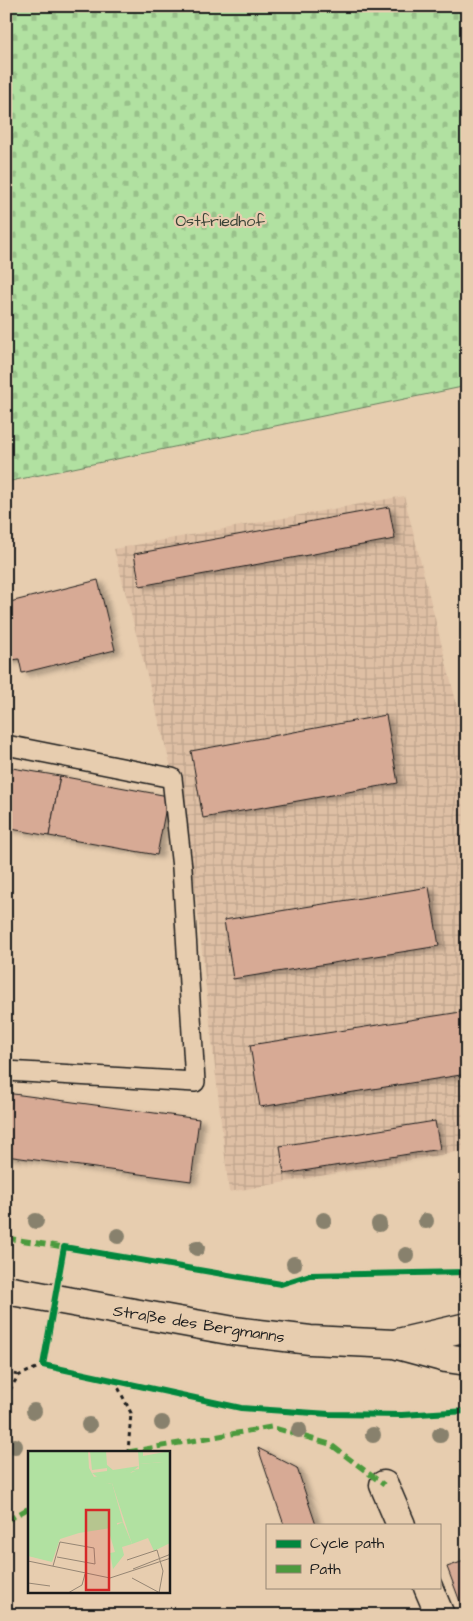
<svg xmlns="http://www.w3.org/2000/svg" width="473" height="1621" viewBox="0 0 473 1621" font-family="'Architects Daughter',sans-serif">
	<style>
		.industrial { fill: url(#industrial-grid) }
		.cemetery { fill: url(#cemetery-stones); stroke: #667e5e }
		.building { fill: #d7aa95; stroke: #1c1c1c; filter: url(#shadow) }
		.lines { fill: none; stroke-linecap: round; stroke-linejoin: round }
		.service-casing { stroke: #1c1c1c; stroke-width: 22 }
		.minor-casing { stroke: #1c1c1c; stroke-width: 31 }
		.secondary-casing { stroke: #1c1c1c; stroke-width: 31 }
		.path { stroke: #1c1c1c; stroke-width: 3; stroke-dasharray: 4 4; stroke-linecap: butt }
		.service { stroke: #e7cdaf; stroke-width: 19 }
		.minor { stroke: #e7cdaf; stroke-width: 28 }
		.secondary { stroke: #e7cdaf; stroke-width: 28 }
		.quiet { stroke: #4c9a3e; stroke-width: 5; stroke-dasharray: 10 5; stroke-linecap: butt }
		.cycleway-casing { stroke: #e7cdaf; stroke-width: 9 }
		.cycleway { stroke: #00873e; stroke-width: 6 }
		.tree { fill: #88816d }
		.labels { text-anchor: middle; stroke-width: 4.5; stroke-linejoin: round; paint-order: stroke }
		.park-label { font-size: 16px; fill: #3a4337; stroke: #e7cdaf }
		.street-label { font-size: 16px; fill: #1c1c1c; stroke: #e7cdaf }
		.inset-road { fill: none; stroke: #968674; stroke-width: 1 }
		.view { fill: #d62828; fill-opacity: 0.15; stroke: #d62828; stroke-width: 2.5 }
		.inset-edge { fill: none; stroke: #1c1c1c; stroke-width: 2.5 }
	</style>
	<defs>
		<pattern id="industrial-grid" width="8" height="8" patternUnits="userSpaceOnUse" patternTransform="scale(1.25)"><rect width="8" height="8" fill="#debfa4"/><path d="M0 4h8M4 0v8" fill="none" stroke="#bea48d"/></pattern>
		<pattern id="cemetery-stones" width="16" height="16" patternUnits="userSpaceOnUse" patternTransform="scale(1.25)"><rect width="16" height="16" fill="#b1e1a1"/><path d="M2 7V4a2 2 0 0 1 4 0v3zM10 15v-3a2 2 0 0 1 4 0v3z" fill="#98c08a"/></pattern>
		<filter id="shadow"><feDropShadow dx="5.5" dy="3" stdDeviation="2.5" flood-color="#0004"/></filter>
	</defs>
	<rect width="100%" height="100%" fill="#e7cdaf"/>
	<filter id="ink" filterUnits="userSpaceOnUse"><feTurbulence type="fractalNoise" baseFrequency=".02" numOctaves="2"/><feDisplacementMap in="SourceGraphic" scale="10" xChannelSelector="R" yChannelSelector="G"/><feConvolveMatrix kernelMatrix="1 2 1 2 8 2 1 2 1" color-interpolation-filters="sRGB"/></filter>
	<g filter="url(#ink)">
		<!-- industrial -->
		<path class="industrial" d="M404 496 467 745V1150L229 1192 189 836 114 549Z"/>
		<!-- cemetery -->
		<path class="cemetery" d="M6 6H467V386L6 482Z"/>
		<!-- building -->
		<g class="building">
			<path d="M389 507 395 539 140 586 134 554Z"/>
			<path d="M98 580 115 650 22 673 19 659 6 661V621L10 620 6 603Z"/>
			<path d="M386 715 398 783 203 818 191 751Z"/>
			<path d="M6 767 60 776 49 836 6 828Z"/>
			<path d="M60 776 168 796 157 855 49 836Z"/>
			<path d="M429 887 439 946 233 979 224 920Z"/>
			<path d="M467 1011V1074L260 1107 250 1045Z"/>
			<path d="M6 1093 199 1119 191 1181 6 1156Z"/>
			<path d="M435 1121 440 1149 284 1174 280 1146Z"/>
			<path d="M258 1448 297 1468 316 1525H284Z"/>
			<path d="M467 1560V1615H465L447 1567Z"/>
		</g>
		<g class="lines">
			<defs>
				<path id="service" d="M6 745 172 778 182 868 195 1082 6 1071"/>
				<g id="minor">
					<path d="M384 1485 401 1525"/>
					<path d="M428 1587 440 1615"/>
				</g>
				<g id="secondary">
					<path d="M6 1290 234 1331 310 1340 394 1344 446 1358 467 1361"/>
					<path d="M398 1343 467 1327"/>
				</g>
			</defs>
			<!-- service casing -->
			<use href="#service" class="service-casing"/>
			<!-- minor casing -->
			<use href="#minor" class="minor-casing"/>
			<!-- secondary casing -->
			<use href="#secondary" class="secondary-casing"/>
			<!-- path -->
			<g class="path">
				<path d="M6 1372 18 1375"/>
				<path d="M115 1381 131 1413 128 1452"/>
				<path d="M6 1397 18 1376 43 1365"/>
			</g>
			<!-- service -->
			<use href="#service" class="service"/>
			<!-- minor -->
			<use href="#minor" class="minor"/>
			<!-- secondary -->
			<use href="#secondary" class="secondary"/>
			<!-- quiet -->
			<g class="quiet">
				<path d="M6 1238 64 1247"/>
				<path d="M128 1452 271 1427 330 1444 384 1485"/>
				<path d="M6 1521 29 1508"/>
			</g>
			<defs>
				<path id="cycleway" d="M467 1272 310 1275 281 1284 64 1247 43 1365 241 1408 329 1414 402 1415 467 1411"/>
			</defs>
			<!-- cycleway casing -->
			<use href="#cycleway" class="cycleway-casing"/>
			<!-- cycleway -->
			<use href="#cycleway" class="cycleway"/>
		</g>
		<!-- trees -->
		<g class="tree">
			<circle cx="324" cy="1220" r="8"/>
			<circle cx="36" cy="1221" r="8"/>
			<circle cx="426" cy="1221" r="8"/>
			<circle cx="379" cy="1224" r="8"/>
			<circle cx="118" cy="1236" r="8"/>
			<circle cx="197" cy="1248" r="8"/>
			<circle cx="406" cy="1255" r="8"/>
			<circle cx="294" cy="1264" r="8"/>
			<circle cx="34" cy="1411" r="8"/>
			<circle cx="162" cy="1423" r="8"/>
			<circle cx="89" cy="1425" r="8"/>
			<circle cx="299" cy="1430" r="8"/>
			<circle cx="373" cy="1435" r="8"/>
			<circle cx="440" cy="1435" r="8"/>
			<circle cx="15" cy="1446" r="8"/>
		</g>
	</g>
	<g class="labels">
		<!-- park labels -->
		<g class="park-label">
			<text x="220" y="226">Ostfriedhof</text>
		</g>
		<!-- street labels -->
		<g class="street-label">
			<text transform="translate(199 1323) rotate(9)" y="6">Straße des Bergmanns</text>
		</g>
	</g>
	<!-- overview -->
	<g transform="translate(28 1451)">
		<rect width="142" height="142" fill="#e7cdaf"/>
		<path d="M62 0H78L79 14 85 19 111 15 102 22 135 11 111 13 110 0H115V5L142 0V92L126 100 120 87 104 93 84 32 79 33 64 22 79 20V17L64 19Z" fill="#b1e1a1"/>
		<path d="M136 11 115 21 98 20 111 18V13Z" fill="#b1e1a1"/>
		<path d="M0 0H60L61 17 66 26 76 24 79 33 84 32 95 71 89 72V76L51 82 32 88 24 111 0 105Z" fill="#b1e1a1"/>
		<path d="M95 71 104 93 94 96 96 104 85 118 82 102 87 101 80 78Z" fill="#b1e1a1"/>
		<path class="inset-road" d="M99 109 129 99 135 120 131 142M0 110 82 127 143 107M25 115 32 91 66 97 67 113 29 106M105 118 143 103M104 127 132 142M0 132 22 135M40 142 54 134 57 123"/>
		<path class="view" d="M58 59H81V139H58Z"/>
		<rect width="142" height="142" class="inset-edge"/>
	</g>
	<!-- margin -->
	<rect width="473" height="1621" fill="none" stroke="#e7cdaf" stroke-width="25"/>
	<rect x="12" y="12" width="448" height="1596" fill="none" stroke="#1c1c1c" stroke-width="2" filter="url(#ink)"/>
	<!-- legend -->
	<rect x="266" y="1524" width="175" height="65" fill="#e7cdaf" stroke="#968674"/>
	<rect x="276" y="1540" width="25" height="8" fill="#00873e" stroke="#968674"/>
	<text x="310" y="1548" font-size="15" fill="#1c1c1c">Cycle path</text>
	<rect x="276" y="1565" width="25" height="8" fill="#4c9a3e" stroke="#968674"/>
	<text x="310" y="1574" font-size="15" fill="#1c1c1c">Path</text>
</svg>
